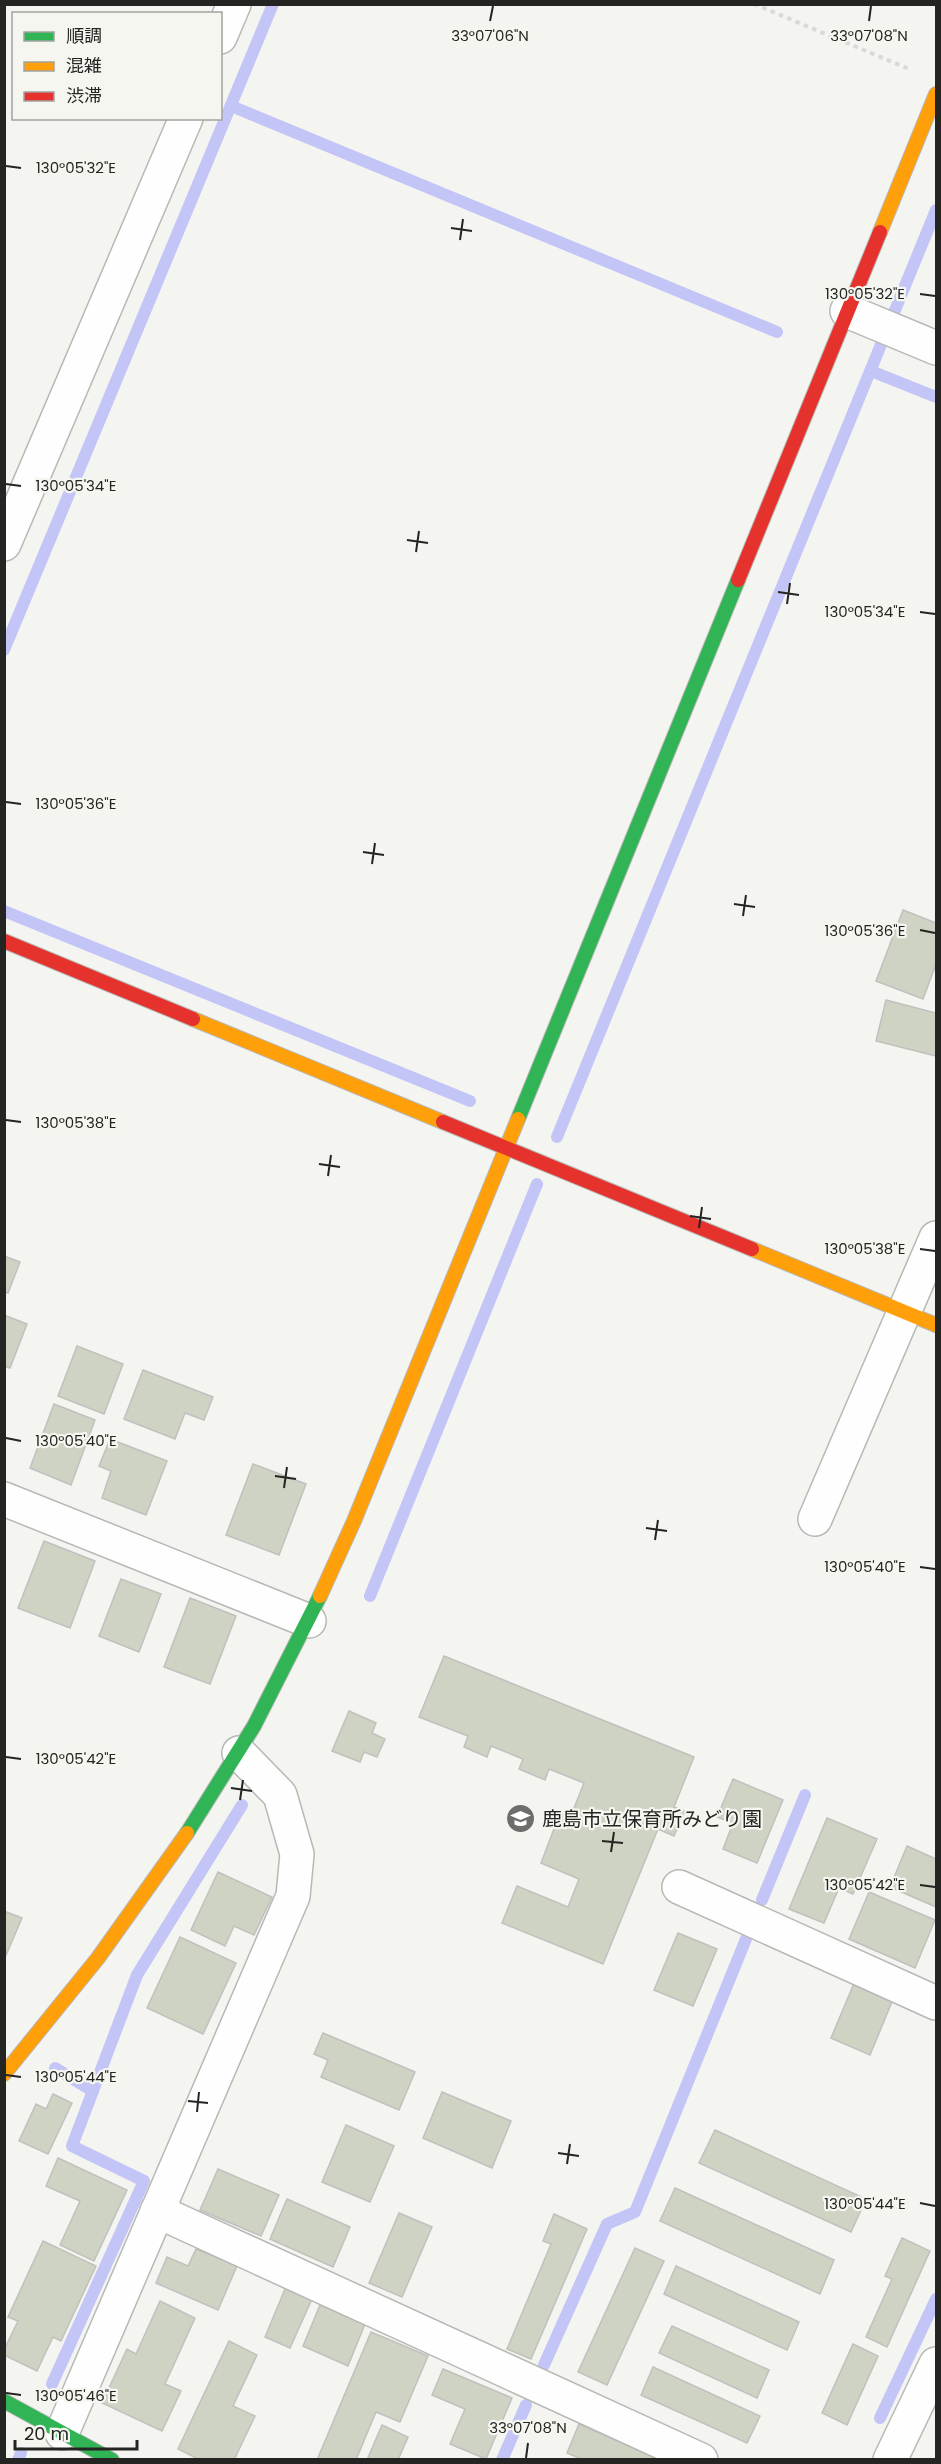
<svg xmlns="http://www.w3.org/2000/svg" width="941" height="2464" viewBox="0 0 941 2464" font-family="Poppins,'Noto Sans JP',sans-serif">
	<style>
		.lines { fill: none; stroke-linecap: round; stroke-linejoin: round }
		.stream { stroke: #c4c5f7; stroke-width: 12 }
		.building { fill: #cfd3c3; stroke: #c0c1be; stroke-width: 1.5 }
		.street-casing { stroke: #b8b8b6; stroke-width: 36 }
		.fast-casing { stroke: #b8b8b6; stroke-width: 16 }
		.slow-casing { stroke: #b8b8b6; stroke-width: 16 }
		.jam-casing { stroke: #b8b8b6; stroke-width: 16 }
		.path { stroke: #d9d9d8; stroke-width: 4; stroke-dasharray: 4.5 4.5; stroke-linecap: butt }
		.street { stroke: #fdfefd; stroke-width: 33 }
		.fast { stroke: #30b455; stroke-width: 14 }
		.slow { stroke: #ff9f0a; stroke-width: 14 }
		.jam { stroke: #e5322d; stroke-width: 14 }
		.ticks { fill: none; stroke: #242523; stroke-width: 2 }
		.labels { text-anchor: middle; stroke-width: 4.5; stroke-linejoin: round; paint-order: stroke }
		.poi-label { font-size: 20px; fill: #242523; stroke: #f5f6f0; text-anchor: start }
		.ticks-label { font-size: 15px; text-anchor: middle; fill: #242523; stroke: #f5f6f0; stroke-width: 4.5; stroke-linejoin: round; paint-order: stroke }
	</style>
	<rect width="100%" height="100%" fill="#f4f5f1"/>
	<g class="lines">
		<!-- stream -->
		<g class="stream">
			<path d="M231 106 777 332"/>
			<path d="M871 371 936 397"/>
			<path d="M4 650 273 4"/>
			<path d="M4 911 470 1101"/>
			<path d="M557 1137 936 210"/>
			<path d="M370 1596 537 1184"/>
			<path d="M762 1900 805 1795"/>
			<path d="M55 2068 93 2091"/>
			<path d="M544 2365 607 2224 635 2212 746 1939"/>
			<path d="M52 2384 144 2181 72 2146 137 1975 242 1805"/>
			<path d="M880 2418 936 2299"/>
			<path d="M18 2460 21 2453"/>
			<path d="M502 2460 526 2405"/>
		</g>
	</g>
	<!-- building -->
	<g class="building">
		<path d="M903 910 936 923V964L923 999 876 981Z"/>
		<path d="M886 1000 936 1013V1056L876 1041Z"/>
		<path d="M4 1256 20 1262 8 1293 4 1292Z"/>
		<path d="M4 1315 27 1324 10 1368 4 1366Z"/>
		<path d="M77 1346 123 1364 104 1414 58 1396Z"/>
		<path d="M143 1370 213 1397 204 1420 185 1413 175 1439 124 1419Z"/>
		<path d="M54 1404 95 1420 71 1485 30 1468Z"/>
		<path d="M110 1439 167 1461 146 1515 102 1498 111 1471 99 1466Z"/>
		<path d="M253 1464 306 1484 279 1555 226 1535Z"/>
		<path d="M44 1541 95 1561 70 1628 18 1608Z"/>
		<path d="M121 1579 161 1594 139 1652 99 1636Z"/>
		<path d="M190 1598 236 1616 210 1684 164 1667Z"/>
		<path d="M444 1656 694 1757 674 1807 685 1811 674 1836 658 1829 603 1964 502 1923 517 1886 568 1907 579 1879 541 1863 560 1813 570 1818 584 1783 549 1769 545 1780 519 1769 523 1759 491 1746 487 1757 464 1747 468 1736 419 1717Z"/>
		<path d="M349 1711 376 1723 372 1733 385 1739 377 1757 364 1752 360 1762 332 1751Z"/>
		<path d="M733 1779 783 1800 757 1863 723 1849 733 1823 717 1817Z"/>
		<path d="M827 1818 877 1839 853 1894 839 1888 824 1923 789 1909Z"/>
		<path d="M907 1846 936 1859V1907L890 1887Z"/>
		<path d="M218 1872 272 1897 254 1935 234 1926 225 1946 191 1930Z"/>
		<path d="M869 1892 935 1920 915 1968 849 1939Z"/>
		<path d="M4 1911 22 1918 4 1960Z"/>
		<path d="M678 1933 717 1949 693 2006 654 1990Z"/>
		<path d="M180 1937 236 1963 203 2034 147 2008Z"/>
		<path d="M855 1981 894 1997 870 2055 831 2038Z"/>
		<path d="M323 2033 415 2072 399 2110 321 2077 328 2060 314 2054Z"/>
		<path d="M442 2092 511 2121 492 2168 423 2138Z"/>
		<path d="M53 2094 72 2103 48 2154 19 2141 36 2104 46 2109Z"/>
		<path d="M346 2125 394 2146 370 2202 322 2182Z"/>
		<path d="M715 2130 866 2199 851 2232 699 2163Z"/>
		<path d="M58 2158 127 2190 94 2261 60 2245 80 2201 46 2186Z"/>
		<path d="M218 2169 279 2195 261 2236 200 2210Z"/>
		<path d="M675 2188 834 2260 820 2294 660 2221Z"/>
		<path d="M287 2199 350 2227 333 2267 270 2239Z"/>
		<path d="M399 2213 432 2227 402 2297 369 2283Z"/>
		<path d="M554 2214 587 2229 531 2359 507 2349 551 2244 543 2241Z"/>
		<path d="M902 2238 930 2251 887 2347 866 2337 892 2279 885 2276Z"/>
		<path d="M43 2241 96 2266 61 2341 53 2337 37 2371 4 2355V2350L18 2321 8 2317Z"/>
		<path d="M635 2248 664 2261 607 2385 578 2372Z"/>
		<path d="M196 2249 237 2266 218 2310 156 2283 167 2257 188 2266Z"/>
		<path d="M676 2266 799 2322 787 2350 664 2294Z"/>
		<path d="M285 2289 312 2299 290 2348 265 2337Z"/>
		<path d="M160 2301 195 2318 165 2384 181 2391 162 2431 102 2403 127 2349 136 2354Z"/>
		<path d="M320 2305 365 2324 348 2366 303 2346Z"/>
		<path d="M672 2326 769 2370 757 2398 659 2353Z"/>
		<path d="M371 2332 428 2356 400 2422 376 2412 356 2460H317Z"/>
		<path d="M229 2341 257 2355 233 2406 255 2416 234 2460H200L178 2449Z"/>
		<path d="M853 2344 878 2356 847 2425 822 2413Z"/>
		<path d="M653 2367 760 2416 747 2443 641 2395Z"/>
		<path d="M443 2369 512 2398 486 2459 450 2444 465 2409 432 2395Z"/>
		<path d="M579 2424 659 2459V2460H584L567 2453Z"/>
		<path d="M382 2425 408 2437 398 2460H367Z"/>
	</g>
	<g class="lines">
		<defs>
			<g id="street">
				<path d="M220 37 234 4"/>
				<path d="M847 311 936 348"/>
				<path d="M4 544 186 118"/>
				<path d="M4 1499 309 1621"/>
				<path d="M815 1519 936 1238"/>
				<path d="M679 1887 936 2003"/>
				<path d="M157 2211 701 2460"/>
				<path d="M62 2433 293 1896 297 1854 280 1795 239 1753"/>
				<path d="M890 2460 936 2364"/>
			</g>
			<g id="fast">
				<path d="M518 1119 738 580"/>
				<path d="M187 1833 254 1726 320 1596"/>
				<path d="M4 2401 112 2460"/>
			</g>
			<g id="slow">
				<path d="M880 232 936 94"/>
				<path d="M193 1019 443 1122"/>
				<path d="M752 1249 936 1325"/>
				<path d="M320 1596 354 1521 518 1119"/>
				<path d="M4 2074 98 1958 187 1833"/>
			</g>
			<g id="jam">
				<path d="M738 580 880 232"/>
				<path d="M4 941 193 1019"/>
				<path d="M443 1122 752 1249"/>
			</g>
		</defs>
		<!-- street casing -->
		<use href="#street" class="street-casing"/>
		<!-- fast casing -->
		<use href="#fast" class="fast-casing"/>
		<!-- slow casing -->
		<use href="#slow" class="slow-casing"/>
		<!-- jam casing -->
		<use href="#jam" class="jam-casing"/>
		<!-- path -->
		<path class="path" d="M754 4 909 69"/>
		<!-- street -->
		<use href="#street" class="street"/>
		<!-- fast -->
		<use href="#fast" class="fast"/>
		<!-- slow -->
		<use href="#slow" class="slow"/>
		<!-- jam -->
		<use href="#jam" class="jam"/>
	</g>
	<!-- ticks -->
	<path class="ticks" d="M490 21 493 6M869 21 871 6M6 166 21 168M451 228 472 231M460 240 463 219M920 294 935 296M6 484 21 486M407 540 428 543M416 552 419 531M778 592 799 595M787 604 790 583M920 612 935 614M6 802 21 804M363 852 384 855M372 864 375 843M734 904 755 907M743 916 746 895M920 930 935 933M6 1120 21 1122M319 1164 340 1167M328 1176 331 1155M690 1216 711 1219M699 1228 702 1207M920 1249 935 1251M6 1438 21 1441M275 1476 296 1479M284 1488 287 1467M646 1528 667 1531M655 1540 658 1520M920 1567 935 1569M6 1757 21 1759M231 1788 252 1791M240 1800 243 1780M602 1841 623 1843M611 1852 614 1832M920 1885 935 1887M6 2075 21 2077M188 2101 208 2103M197 2112 199 2092M558 2153 579 2156M567 2164 570 2144M920 2203 935 2206M6 2393 21 2395M526 2458 528 2443"/>
	<!-- icons -->
	<defs>
		<symbol id="school-disc" viewBox="-11 -11 22 22"><circle r="9.5" fill="#6d6e6b" stroke="#f5f6f0"/><path d="M0-5L7-2L0 1L-7-2ZM-4 1L0 2.5L4 1V4Q0 6-4 4Z" fill="#fff"/></symbol>
	</defs>
	<g fill-rule="evenodd">
		<use href="#school-disc" x="504" y="1802" width="33" height="33"/>
	</g>
	<g class="labels">
		<!-- poi labels -->
		<g class="poi-label">
			<text x="542" y="1826">鹿島市立保育所みどり園</text>
		</g>
	</g>
	<g class="ticks-label">
		<text x="490" y="41">33°07'06"N</text>
		<text x="869" y="41">33°07'08"N</text>
		<text x="76" y="173">130°05'32"E</text>
		<text x="865" y="299">130°05'32"E</text>
		<text x="76" y="491">130°05'34"E</text>
		<text x="865" y="617">130°05'34"E</text>
		<text x="76" y="809">130°05'36"E</text>
		<text x="865" y="936">130°05'36"E</text>
		<text x="76" y="1128">130°05'38"E</text>
		<text x="865" y="1254">130°05'38"E</text>
		<text x="76" y="1446">130°05'40"E</text>
		<text x="865" y="1572">130°05'40"E</text>
		<text x="76" y="1764">130°05'42"E</text>
		<text x="865" y="1890">130°05'42"E</text>
		<text x="76" y="2082">130°05'44"E</text>
		<text x="865" y="2209">130°05'44"E</text>
		<text x="76" y="2401">130°05'46"E</text>
		<text x="528" y="2433">33°07'08"N</text>
	</g>
	<!-- border -->
	<rect width="941" height="2464" fill="none" stroke="#242523" stroke-width="12"/>
	<!-- legend -->
	<rect x="12" y="12" width="210" height="108" fill="#f5f6f0" stroke="#a1a29e" stroke-width="1.5"/>
	<rect x="24" y="32" width="30" height="9" fill="#30b455" stroke="#a1a29e" stroke-width="1.5"/>
	<text x="66" y="42" font-size="18" fill="#242523">順調</text>
	<rect x="24" y="62" width="30" height="9" fill="#ff9f0a" stroke="#a1a29e" stroke-width="1.5"/>
	<text x="66" y="72" font-size="18" fill="#242523">混雑</text>
	<rect x="24" y="92" width="30" height="9" fill="#e5322d" stroke="#a1a29e" stroke-width="1.5"/>
	<text x="66" y="102" font-size="18" fill="#242523">渋滞</text>
	<!-- scale -->
	<path d="M15 2440v9h122v-9" fill="none" stroke="#242523" stroke-width="3"/>
	<text x="24" y="2440" font-size="18" fill="#242523" stroke="#f5f6f0" stroke-width="4.5" paint-order="stroke">20 m</text>
</svg>
